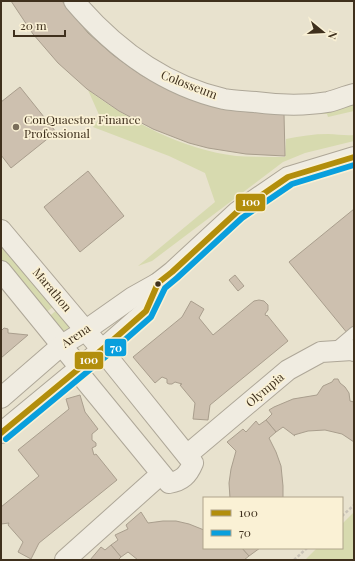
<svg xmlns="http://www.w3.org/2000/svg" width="355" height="561" viewBox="0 0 355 561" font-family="'Playfair Display',serif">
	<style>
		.green { fill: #d7daaf }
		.building { fill: #cdc0af; stroke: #a99e8d }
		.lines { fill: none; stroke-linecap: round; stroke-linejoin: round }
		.lane-casing { stroke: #aea798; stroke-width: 12 }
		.street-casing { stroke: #aea798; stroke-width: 22 }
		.path { stroke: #c9c3b7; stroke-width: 2.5; stroke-dasharray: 3 2; stroke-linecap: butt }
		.lane { stroke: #f0ece1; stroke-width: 10 }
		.street { stroke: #f0ece1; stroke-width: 20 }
		.bus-1-casing { stroke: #faf1d5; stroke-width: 9 }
		.bus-2-casing { stroke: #faf1d5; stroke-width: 9 }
		.bus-1 { stroke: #b28e0c; stroke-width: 6 }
		.bus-2 { stroke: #099fdd; stroke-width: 6 }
		.poi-dot { fill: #7a6e5b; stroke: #faf1d5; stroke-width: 1.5 }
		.bus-dot { fill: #3f301d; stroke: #faf1d5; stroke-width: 1.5 }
		.labels { text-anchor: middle; stroke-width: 3.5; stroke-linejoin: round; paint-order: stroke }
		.street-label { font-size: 12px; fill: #3f301d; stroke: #faf1d5 }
		.poi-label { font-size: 12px; fill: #3f301d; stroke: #faf1d5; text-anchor: start }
		.line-badge { stroke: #faf1d5; stroke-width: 1.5 }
		.badge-label { font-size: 11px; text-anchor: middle; font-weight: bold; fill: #fff }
	</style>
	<rect width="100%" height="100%" fill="#e8e2ce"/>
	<!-- green -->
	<g class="green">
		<path d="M62 1H67L171 86 354 100V111L328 117 327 114 267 113 234 110 155 83 127 65 100 45 77 21Z"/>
		<path d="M88 90C129 121 184 150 236 156 252 157 269 157 285 157L286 139C300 136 314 134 328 134 337 134 345 136 354 135V141L305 153 283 162 152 261 138 266 215 202 205 173 169 156 93 127 100 117Z"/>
		<path d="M1 238 55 305 43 315 1 264Z"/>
		<path d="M58 309 68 324 69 329 66 334 46 319Z"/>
		<path d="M354 512V560H305L317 548H342V524Z"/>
	</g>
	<!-- building -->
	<g class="building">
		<path d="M11 1H62L88 33 113 55 141 75 170 90 234 110 250 112 284 114 285 156 246 154 208 148 189 143 153 129 119 111 87 89 58 63 33 34Z"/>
		<path d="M20 87 56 132 11 168 1 155V102Z"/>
		<path d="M88 171 124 216 80 252 44 207Z"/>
		<path d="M354 209V330L348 334 289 262Z"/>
		<path d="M235 275 244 286 238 291 229 280Z"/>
		<path d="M259 300 264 301 268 305V310L265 314 266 316 267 315 288 341 210 405 208 420 193 419 195 403 180 385 182 384 175 382 172 384H169L167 383V379L162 377 155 383 133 357 182 317 191 301 204 309 199 318 213 335 254 301Z"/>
		<path d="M4 328 8 329V333L28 335 1 358V331Z"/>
		<path d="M334 379H338L340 383 345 387 349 393 350 401 354 402V442L342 434 325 430 308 431 294 435 295 436 283 427 276 432 266 420 272 414 269 410 274 407 293 399 317 395 323 386 332 382Z"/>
		<path d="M80 395 85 412 98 429 92 434V440L96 443V446L92 448 94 455 96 454 117 480 39 543 31 559 18 552 23 542 8 525 9 523 1 524V507L39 476 18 450 69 409 66 399Z"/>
		<path d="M266 420 276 432 269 438 276 452 281 466 283 486V498H230L229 483 231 469 236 451 227 442 243 429 246 432 256 421 259 425Z"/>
		<path d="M141 512 148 523 163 521H176L189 524 204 530V548H242L249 556 244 560H138L128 552 121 557 111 545 118 540 115 535 128 529 126 525Z"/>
		<path d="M111 545 121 557 118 560H90L101 547 105 550Z"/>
		<path d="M242 548H260L249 556Z"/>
	</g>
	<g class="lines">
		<defs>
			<path id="lane" d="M334 349 354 332"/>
			<g id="street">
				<path d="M74 1C114 48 163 85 224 99 234 101 245 101 255 102 278 105 304 106 328 102 337 100 345 96 354 94"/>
				<path d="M1 230 102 350 193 463C188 475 182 481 169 483L83 378 80 368 1 271"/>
				<path d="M1 398 62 345 86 330 133 297 158 283 172 272 237 212 288 177 354 157"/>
				<path d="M1 433 105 347 146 311 158 283"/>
				<path d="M187 455 288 370 321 352 352 350 354 351"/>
				<path d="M65 560 161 474"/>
			</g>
		</defs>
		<!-- lane casing -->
		<use href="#lane" class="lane-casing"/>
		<!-- street casing -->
		<use href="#street" class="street-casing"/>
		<!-- path -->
		<g class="path">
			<path d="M342 516 354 505"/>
			<path d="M294 560 307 548"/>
		</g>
		<!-- lane -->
		<use href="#lane" class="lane"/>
		<!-- street -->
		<use href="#street" class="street"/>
		<defs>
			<path id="bus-1" d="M1 433 105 347 146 311 158 283 172 272 237 212 288 177 354 157"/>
			<path id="bus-2" d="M6 439 110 353 151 317 165 288 177 278 242 218 292 184 354 165"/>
		</defs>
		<!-- bus-1 casing -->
		<use href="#bus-1" class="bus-1-casing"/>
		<!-- bus-2 casing -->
		<use href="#bus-2" class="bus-2-casing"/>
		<!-- bus-1 -->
		<use href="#bus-1" class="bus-1"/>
		<!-- bus-2 -->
		<use href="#bus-2" class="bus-2"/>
	</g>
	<!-- markers -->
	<circle class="poi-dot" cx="16" cy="127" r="4"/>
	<circle class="bus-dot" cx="158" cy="284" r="3.5"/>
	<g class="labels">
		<!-- street labels -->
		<g class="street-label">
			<text transform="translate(189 85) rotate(21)" y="4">Colosseum</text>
			<text transform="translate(52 290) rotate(50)" y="4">Marathon</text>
			<text transform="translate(76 336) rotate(-34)" y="4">Arena</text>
			<text transform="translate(265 390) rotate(-40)" y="4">Olympia</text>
		</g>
		<!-- poi labels -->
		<g class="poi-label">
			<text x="24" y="124">ConQuaestor Finance<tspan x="24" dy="14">Professional</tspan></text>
		</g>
	</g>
	<g class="line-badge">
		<rect x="235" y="193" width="31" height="19" rx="4" fill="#b28e0c"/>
		<rect x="104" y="338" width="23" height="19" rx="4" fill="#099fdd"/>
		<rect x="74" y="351" width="30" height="19" rx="4" fill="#b28e0c"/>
	</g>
	<g class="badge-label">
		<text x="251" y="206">100</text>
		<text x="116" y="352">70</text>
		<text x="89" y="364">100</text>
	</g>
	<!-- border -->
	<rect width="355" height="561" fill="none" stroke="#3f301d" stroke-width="4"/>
	<!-- legend -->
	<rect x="203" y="497" width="140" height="52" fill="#faf1d5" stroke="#afa48b"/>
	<rect x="211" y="510" width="20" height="6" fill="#b28e0c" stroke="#afa48b"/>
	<text x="239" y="517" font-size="12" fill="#3f301d">100</text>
	<rect x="211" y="530" width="20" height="6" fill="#099fdd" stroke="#afa48b"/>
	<text x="239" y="537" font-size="12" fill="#3f301d">70</text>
	<!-- north arrow -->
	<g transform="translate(323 32) rotate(108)" stroke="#faf1d5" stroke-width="3" paint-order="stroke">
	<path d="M0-3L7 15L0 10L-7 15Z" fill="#3f301d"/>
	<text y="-6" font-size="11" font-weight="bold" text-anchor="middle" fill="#3f301d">N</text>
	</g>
	<!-- scale -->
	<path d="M14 30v6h51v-6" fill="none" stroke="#3f301d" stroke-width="2"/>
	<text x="20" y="30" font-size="12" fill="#3f301d" stroke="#faf1d5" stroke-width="3" paint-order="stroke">20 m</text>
</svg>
